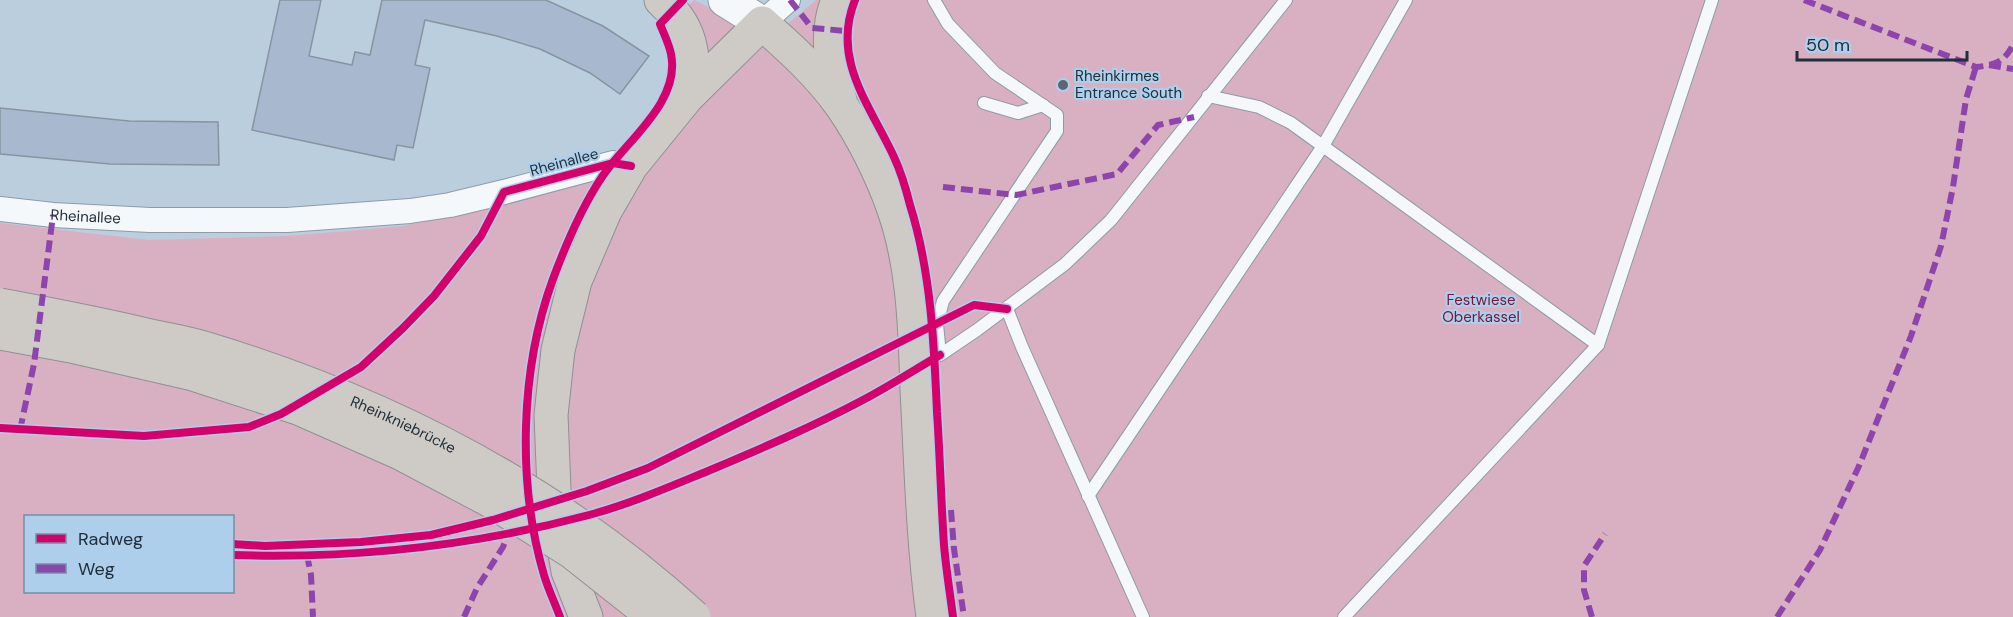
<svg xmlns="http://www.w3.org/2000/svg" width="2013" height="617" viewBox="0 0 2013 617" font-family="'DM Sans',sans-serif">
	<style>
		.green { fill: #d9afc2; fill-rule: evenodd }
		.building { fill: #a7b8cf; stroke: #8894a1; stroke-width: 1.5 }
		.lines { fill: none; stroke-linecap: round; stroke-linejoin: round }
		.lane-casing { stroke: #8d9ba8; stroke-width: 14 }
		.street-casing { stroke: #8d9ba8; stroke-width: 26 }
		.secondary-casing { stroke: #8d9ba8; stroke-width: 35 }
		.highway-casing { stroke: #8e9193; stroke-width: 35 }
		.lane { stroke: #f5f8fa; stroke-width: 12 }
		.street { stroke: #f5f8fa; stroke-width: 24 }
		.secondary { stroke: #f5f8fa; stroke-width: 33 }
		.highway { stroke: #cecbc7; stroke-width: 33 }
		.highway-bridge-casing { stroke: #8e9193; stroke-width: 35; stroke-linecap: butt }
		.highway-bridge { stroke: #cecbc7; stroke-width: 33 }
		.quiet { stroke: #8e44ad; stroke-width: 6; stroke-dasharray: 12 6; stroke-linecap: butt }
		.cycleway-casing { stroke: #adcfec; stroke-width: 11 }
		.cycleway { stroke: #d6006c; stroke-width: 8 }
		.poi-dot { fill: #576773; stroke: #adcfec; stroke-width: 2 }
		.labels { text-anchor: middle; stroke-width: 4.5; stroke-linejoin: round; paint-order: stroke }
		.poi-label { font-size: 15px; fill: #212f3a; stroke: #adcfec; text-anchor: start }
		.street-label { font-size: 15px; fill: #212f3a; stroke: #adcfec }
		.park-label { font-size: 15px; fill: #77163a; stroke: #adcfec }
	</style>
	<rect width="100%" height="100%" fill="#bbcede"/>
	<!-- green -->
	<g class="green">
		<path d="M694 0 722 14 737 26 710 57 684 11Z"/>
		<path d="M816 0H2013V617H0V223L149 240 287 236 404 226 650 164 696 101ZM26 516H232V592H26Z"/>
	</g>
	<!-- building -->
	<g class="building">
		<path d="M280 0H321L309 56 352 65 355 52 370 55 382 0H546L603 26 649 56 620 94 590 73 540 49 497 36 425 20 415 65 430 68 413 148 397 145 394 160 252 130Z"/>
		<path d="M0 108 129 121 218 122 219 165 110 164 0 154Z"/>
	</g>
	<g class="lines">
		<defs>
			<g id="lane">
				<path d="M934 0 948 24 995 73 1057 115V131L943 301 937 324 940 355 977 330 1065 264 1111 220 1286 0"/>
				<path d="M1208 96 1259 107 1291 123 1598 345"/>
				<path d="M984 103 1018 113 1043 105"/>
				<path d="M1007 309 1022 347 1143 617"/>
				<path d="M1088 496 1323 146 1406 0"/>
				<path d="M1344 617 1598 345 1712 0"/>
			</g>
			<g id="street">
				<path d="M762 23 788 0"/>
				<path id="s1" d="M0 209 53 215 150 220H287L410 211 450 205 504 192 613 163 631 166"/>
			</g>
			<path id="secondary" d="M725 0 762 23"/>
			<g id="highway">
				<path d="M661 0C692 27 698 59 687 97"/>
				<path d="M838 0C824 34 832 66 840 100"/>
				<path d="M586 617 568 571 554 490 551 415 558 350 575 281 605 211 631 166 687 97 762 23C790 48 819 74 841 105 862 135 882 175 894 210 914 267 915 330 917 390 921 466 923 542 933 617"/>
			</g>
		</defs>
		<!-- lane casing -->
		<use href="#lane" class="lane-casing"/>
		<!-- street casing -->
		<use href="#street" class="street-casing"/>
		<!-- secondary casing -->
		<use href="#secondary" class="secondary-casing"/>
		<!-- highway casing -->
		<use href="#highway" class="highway-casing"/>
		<!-- lane -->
		<use href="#lane" class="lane"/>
		<!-- street -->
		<use href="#street" class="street"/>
		<!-- secondary -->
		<use href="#secondary" class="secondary"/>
		<!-- highway -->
		<use href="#highway" class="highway"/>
		<defs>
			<g id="highway-bridge">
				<path id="s2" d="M0 305C48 314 95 323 142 334 163 339 184 342 204 348 387 403 553 488 694 617"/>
				<path d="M0 333 71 346 193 374 298 408 400 453 491 501 572 552 654 617"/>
			</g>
		</defs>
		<!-- highway-bridge casing -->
		<use href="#highway-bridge" class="highway-bridge-casing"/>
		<!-- highway-bridge -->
		<use href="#highway-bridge" class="highway-bridge"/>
		<!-- quiet -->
		<g class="quiet">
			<path d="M790 0 812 28 846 31"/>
			<path d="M1804 0 1976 67C1996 65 2004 62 2013 45"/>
			<path d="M1989 65 2013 69"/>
			<path d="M943 187 1016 195 1117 174 1158 125 1194 117"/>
			<path d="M20 430 34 364 53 215"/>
			<path d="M951 510 954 549 964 617"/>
			<path d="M307 555 311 575 313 617"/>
			<path d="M464 617 477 588 503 547 508 534"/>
			<path d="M1592 617 1584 590V566L1605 534"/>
			<path d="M1777 617 1820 550 1859 466 1911 336 1941 246 1953 187 1966 99 1976 67"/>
		</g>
		<defs>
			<g id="cycleway">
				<path d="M855 0C831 60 870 105 894 157 901 172 906 189 910 205 931 272 934 343 937 412 940 456 941 501 944 545 946 569 950 593 953 617"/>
				<path d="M0 428 144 436 249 427 281 414 361 367 403 328 434 296 481 236 504 192 613 163 631 166"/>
				<path d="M232 544 265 546 361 542 431 535 493 520 587 491 648 468 974 305 1007 309"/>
				<path d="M232 555C352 559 473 546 589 515 630 504 669 487 708 471 760 449 812 427 861 401 888 387 914 370 940 355"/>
				<path d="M560 617C555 603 548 589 544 575 517 483 520 369 553 279 566 244 581 208 602 177 626 141 681 102 671 54 669 44 664 34 660 24L683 0"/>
			</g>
		</defs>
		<!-- cycleway casing -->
		<use href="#cycleway" class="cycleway-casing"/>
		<!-- cycleway -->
		<use href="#cycleway" class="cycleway"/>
	</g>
	<!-- markers -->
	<circle class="poi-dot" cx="1063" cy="85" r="6"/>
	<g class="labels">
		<!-- poi labels -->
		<g class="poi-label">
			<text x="1075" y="81">Rheinkirmes<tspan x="1075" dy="17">Entrance South</tspan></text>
		</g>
		<!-- street labels -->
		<g class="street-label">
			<text transform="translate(564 162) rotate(-15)" y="5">Rheinallee</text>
			<text dy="5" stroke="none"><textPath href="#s1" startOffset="86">Rheinallee</textPath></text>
			<text dy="5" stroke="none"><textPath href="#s2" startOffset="422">Rheinkniebrücke</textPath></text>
		</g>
		<!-- park labels -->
		<g class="park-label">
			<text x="1481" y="305">Festwiese<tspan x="1481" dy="17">Oberkassel</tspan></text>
		</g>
	</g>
	<!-- legend -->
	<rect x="24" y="515" width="210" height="78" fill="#adcfec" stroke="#758fa5" stroke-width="1.5"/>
	<rect x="36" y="534" width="30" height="9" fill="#d6006c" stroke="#758fa5" stroke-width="1.5"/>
	<text x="78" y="545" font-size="18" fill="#212f3a">Radweg</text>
	<rect x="36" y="564" width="30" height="9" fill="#8e44ad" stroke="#758fa5" stroke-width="1.5"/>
	<text x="78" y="575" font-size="18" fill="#212f3a">Weg</text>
	<!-- scale -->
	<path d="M1797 51v9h170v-9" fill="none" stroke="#212f3a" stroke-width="3"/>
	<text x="1806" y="51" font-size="18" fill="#212f3a" stroke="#adcfec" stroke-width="4.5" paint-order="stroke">50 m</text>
</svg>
